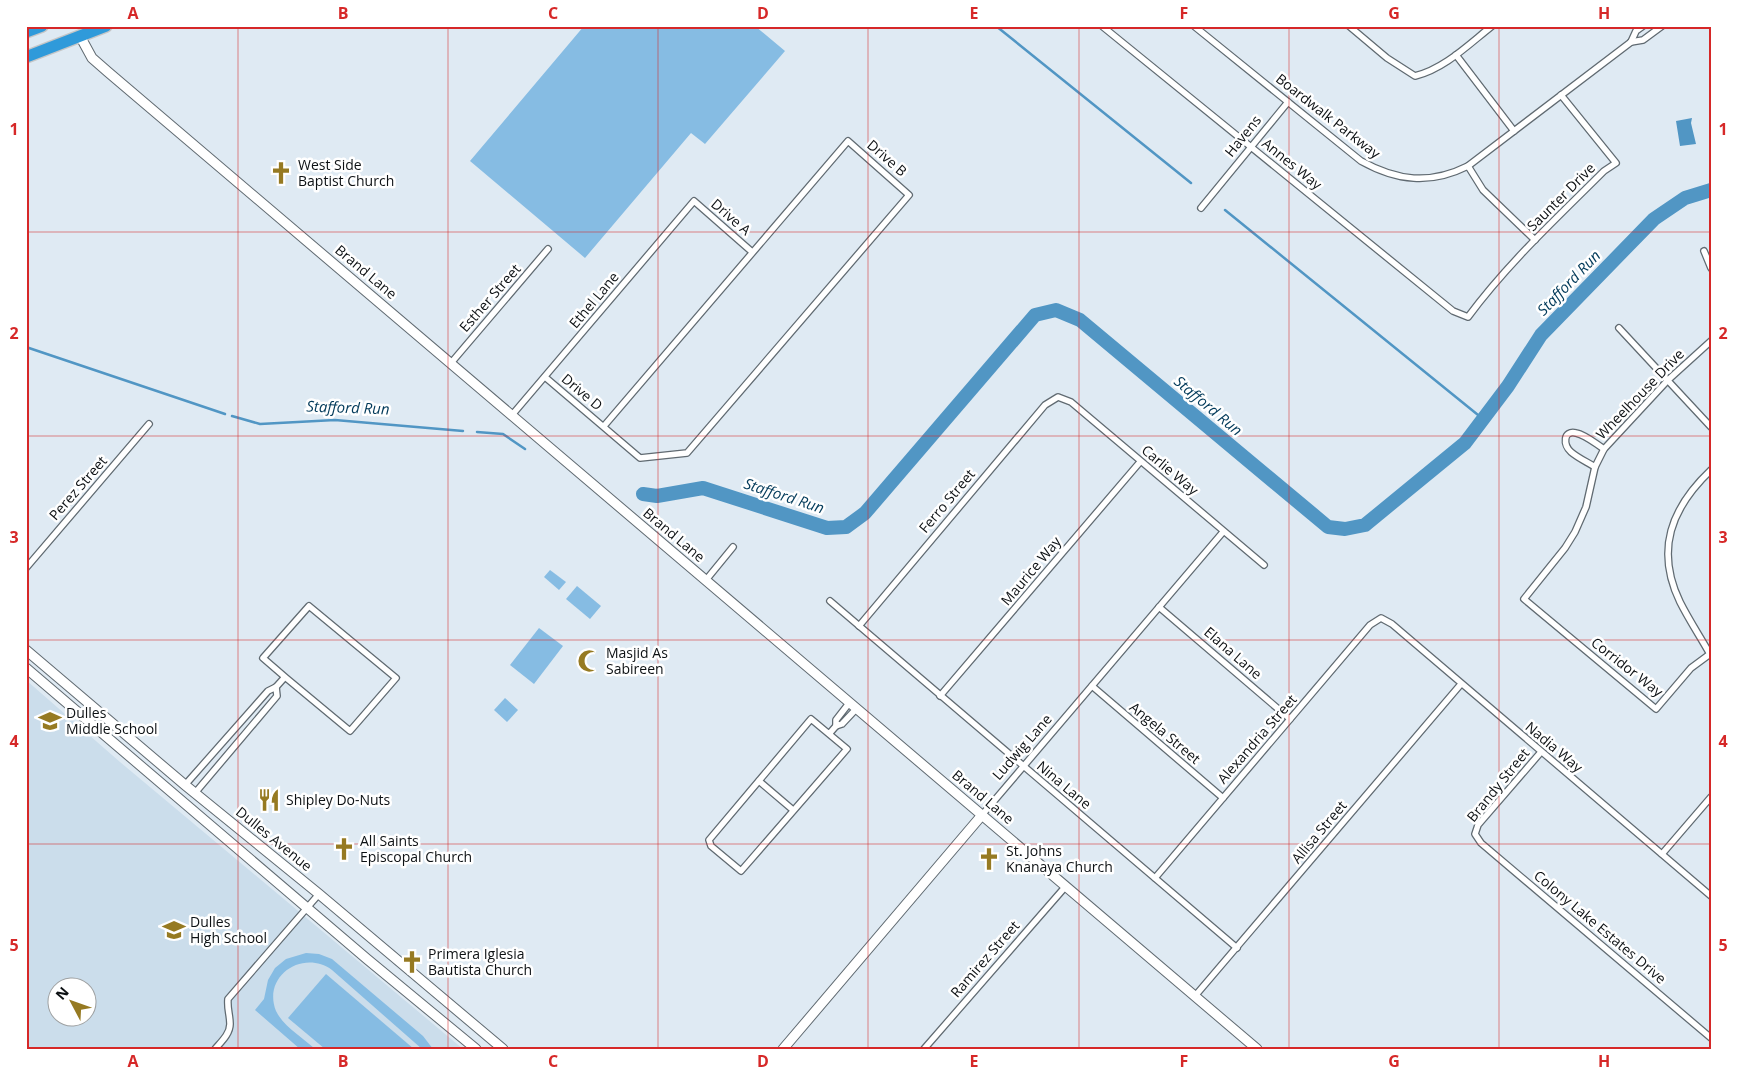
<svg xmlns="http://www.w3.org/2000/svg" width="1737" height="1075" viewBox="0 0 1737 1075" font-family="'Open Sans',sans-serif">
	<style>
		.built { fill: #cbddeb; fill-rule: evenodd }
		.green { fill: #86bce3 }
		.water { fill: #5196c4 }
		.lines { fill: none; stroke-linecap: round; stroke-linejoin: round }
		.stream { stroke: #5196c4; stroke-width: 2.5 }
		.river { stroke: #5196c4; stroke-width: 14 }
		.street-casing { stroke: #606a71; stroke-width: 8 }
		.secondary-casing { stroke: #606a71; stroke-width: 11 }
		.highway-casing { stroke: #c5c6c7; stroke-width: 14 }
		.street { stroke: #fff; stroke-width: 5.5 }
		.secondary { stroke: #fff; stroke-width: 9 }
		.highway { stroke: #2f9ada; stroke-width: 11 }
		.grid { fill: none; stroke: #d62828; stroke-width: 1; stroke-opacity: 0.55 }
		.labels { text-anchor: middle; stroke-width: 5; stroke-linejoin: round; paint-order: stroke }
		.street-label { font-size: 14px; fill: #0d1114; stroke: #fff }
		.poi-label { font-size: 14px; fill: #0d1114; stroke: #fff; text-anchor: start }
		.water-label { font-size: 15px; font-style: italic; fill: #003959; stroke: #fff }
		.neatline { fill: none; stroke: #d62828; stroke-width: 2 }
		.grid-label { font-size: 16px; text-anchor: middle; font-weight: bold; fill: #d62828 }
	</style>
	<rect width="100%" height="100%" fill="#dfeaf3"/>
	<!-- built -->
	<path class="built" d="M26 680 120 762 463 1049H26ZM58 988H88V1018H58Z"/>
	<!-- green -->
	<g class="green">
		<path d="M584 26H755L785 51 705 144 691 133 585 258 470 161Z"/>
		<path d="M550 570 566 582 559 590 544 577Z"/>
		<path d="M577 586 601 606 590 619 566 599Z"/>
		<path d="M539 628 563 646 534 684 510 665Z"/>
		<path d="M505 698 518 710 507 722 494 710Z"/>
		<path d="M306 953 319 954 332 959 423 1036 433 1049H422L332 970C303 949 262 976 276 1011 283 1026 303 1038 315 1049H300L255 1010 264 999 268 980 275 968 286 959Z"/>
		<path d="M326 974 414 1049H325L288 1018Z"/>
	</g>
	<!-- water -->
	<path class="water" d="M1692 118 1691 123 1696 144 1680 146 1676 121Z"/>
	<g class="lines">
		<!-- stream -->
		<g class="stream">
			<path d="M996 26 1191 183"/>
			<path d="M1225 210 1483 419"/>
			<path d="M26 347 225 414"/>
			<path d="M232 416 260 424 335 420 463 431"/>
			<path d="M477 432 503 434 525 449"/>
		</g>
		<!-- river -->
		<path class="river" d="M643 494 657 496 703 488 827 528 846 527 865 513 1035 315 1056 310 1080 320 1328 527 1345 529 1365 525 1465 443 1508 386 1541 335 1654 219 1685 198 1711 190"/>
		<defs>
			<g id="street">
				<path d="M1102 26 1453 311 1468 317C1508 263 1557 218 1604 171L1616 163 1561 95"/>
				<path d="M1194 26 1361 161C1397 181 1430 185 1468 166L1631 42 1636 31 1643 26"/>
				<path d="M1349 26 1387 58 1415 76C1444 69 1468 45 1492 26"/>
				<path d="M1631 42 1643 40 1662 26"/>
				<path d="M1456 55 1514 131"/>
				<path d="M1468 166 1483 190 1535 240"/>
				<path d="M1201 208 1288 102"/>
				<path d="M1704 251 1711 268"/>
				<path d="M1619 328 1711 427"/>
				<path d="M451 363 548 249"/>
				<path d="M545 377 640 458 687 453 909 195 848 141 604 426"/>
				<path d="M512 415 694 201 751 251"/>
				<path d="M1595 467C1587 462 1578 458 1571 452 1563 445 1563 430 1576 433 1586 435 1596 444 1604 449"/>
				<path d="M1711 470C1671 508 1655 550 1680 602 1689 620 1701 638 1711 656"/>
				<path d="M26 568 149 424"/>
				<path d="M706 580 733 547"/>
				<path d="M830 601 1237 948"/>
				<path d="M1159 607 1290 719"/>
				<path d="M859 626 1045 405 1058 397 1071 402 1264 565"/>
				<path d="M1710 654 1691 668 1656 709 1524 599 1565 548 1575 532 1586 507 1595 467 1604 449 1668 380 1711 341"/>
				<path d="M1092 686 1223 798"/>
				<path d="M276 687 285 677 263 658 309 606 396 678 350 731 285 677"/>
				<path d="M940 696 1140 462"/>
				<path d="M850 702 836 720V726L842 724 857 708"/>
				<path d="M829 734 847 749 741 871 711 846 709 840 811 719 829 734 836 726"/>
				<path d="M1541 752 1478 825 1475 834 1481 843 1711 1038"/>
				<path d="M759 781 793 810"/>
				<path d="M185 785 268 691 276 687 277 696 195 793"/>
				<path d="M982 815 1223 532"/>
				<path d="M1662 854 1711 797"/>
				<path d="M1155 878 1370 625 1381 618 1392 624 1711 896"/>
				<path d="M1195 996 1461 684"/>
				<path d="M215 1049C221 1042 230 1034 230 1024 230 1015 227 1009 228 999L319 894"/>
				<path d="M924 1049 1066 886"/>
			</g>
			<g id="secondary">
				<path d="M80 36 92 58 108 72 1257 1049"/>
				<path d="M26 650 185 785 319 894 503 1049"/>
				<path d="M26 668 367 959 476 1049"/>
				<path d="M783 1049 982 815"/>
			</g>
			<g id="highway">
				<path d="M26 32 42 26"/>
				<path d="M26 57 106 26"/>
			</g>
		</defs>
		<!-- street casing -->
		<use href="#street" class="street-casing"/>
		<!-- secondary casing -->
		<use href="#secondary" class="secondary-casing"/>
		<!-- highway casing -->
		<use href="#highway" class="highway-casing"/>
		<!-- street -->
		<use href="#street" class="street"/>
		<!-- secondary -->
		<use href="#secondary" class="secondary"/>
		<!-- highway -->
		<use href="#highway" class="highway"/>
	</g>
	<!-- grid -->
	<path class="grid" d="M238 26V1049M448 26V1049M658 26V1049M868 26V1049M1079 26V1049M1289 26V1049M1499 26V1049M26 232H1711M26 436H1711M26 640H1711M26 844H1711"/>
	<!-- icons -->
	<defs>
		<symbol id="church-bare" viewBox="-9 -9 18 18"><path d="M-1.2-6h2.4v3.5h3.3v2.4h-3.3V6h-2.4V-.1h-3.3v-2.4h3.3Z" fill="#967a22" stroke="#fff" stroke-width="2.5" paint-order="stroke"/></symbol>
		<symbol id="mosque-bare" viewBox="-9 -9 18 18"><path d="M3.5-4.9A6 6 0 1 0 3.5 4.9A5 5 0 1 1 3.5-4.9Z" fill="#967a22" stroke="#fff" stroke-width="2.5" paint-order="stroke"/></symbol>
		<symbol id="school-bare" viewBox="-9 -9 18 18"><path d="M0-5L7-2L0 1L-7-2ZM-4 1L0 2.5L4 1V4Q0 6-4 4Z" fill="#967a22" stroke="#fff" stroke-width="2.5" paint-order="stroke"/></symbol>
		<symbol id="restaurant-bare" viewBox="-9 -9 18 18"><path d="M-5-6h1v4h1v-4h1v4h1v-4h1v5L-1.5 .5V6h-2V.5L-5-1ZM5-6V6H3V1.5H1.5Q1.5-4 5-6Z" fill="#967a22" stroke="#fff" stroke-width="2.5" paint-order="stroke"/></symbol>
	</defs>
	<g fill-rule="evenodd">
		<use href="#church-bare" x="265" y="157" width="32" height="32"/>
		<use href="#mosque-bare" x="573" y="645" width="32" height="32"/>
		<use href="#school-bare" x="34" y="705" width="32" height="32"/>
		<use href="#restaurant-bare" x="253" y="784" width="32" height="32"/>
		<use href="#church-bare" x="328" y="833" width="32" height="32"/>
		<use href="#church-bare" x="973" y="843" width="32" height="32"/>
		<use href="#school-bare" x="158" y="914" width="32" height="32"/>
		<use href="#church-bare" x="396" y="946" width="32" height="32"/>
	</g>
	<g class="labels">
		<!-- street labels -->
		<g class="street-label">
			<text transform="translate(1328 116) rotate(38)" y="5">Boardwalk Parkway</text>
			<text transform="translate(1243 136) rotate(-51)" y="5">Havens</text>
			<text transform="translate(887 158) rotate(41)" y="5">Drive B</text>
			<text transform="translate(1292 164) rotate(39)" y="5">Annes Way</text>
			<text transform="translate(1561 197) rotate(-45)" y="5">Saunter Drive</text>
			<text transform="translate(731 217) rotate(41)" y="5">Drive A</text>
			<text transform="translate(366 272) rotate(40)" y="5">Brand Lane</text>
			<text transform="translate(490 298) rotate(-49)" y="5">Esther Street</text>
			<text transform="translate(594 300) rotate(-50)" y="5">Ethel Lane</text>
			<text transform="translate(582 392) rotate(40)" y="5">Drive D</text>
			<text transform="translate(1640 394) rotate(-46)" y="5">Wheelhouse Drive</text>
			<text transform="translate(1170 470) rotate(40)" y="5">Carlie Way</text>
			<text transform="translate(78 488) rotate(-49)" y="5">Perez Street</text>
			<text transform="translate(947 501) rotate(-50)" y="5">Ferro Street</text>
			<text transform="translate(674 535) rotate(40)" y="5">Brand Lane</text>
			<text transform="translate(1031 571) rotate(-50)" y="5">Maurice Way</text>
			<text transform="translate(1233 653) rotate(41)" y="5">Elana Lane</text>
			<text transform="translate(1627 667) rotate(38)" y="5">Corridor Way</text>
			<text transform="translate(1165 733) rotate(40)" y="5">Angela Street</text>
			<text transform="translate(1257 739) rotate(-49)" y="5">Alexandria Street</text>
			<text transform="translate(1022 747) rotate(-49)" y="5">Ludwig Lane</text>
			<text transform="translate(1554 747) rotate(40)" y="5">Nadia Way</text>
			<text transform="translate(1064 785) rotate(40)" y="5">Nina Lane</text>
			<text transform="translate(1498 785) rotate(-51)" y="5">Brandy Street</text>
			<text transform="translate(983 797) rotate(40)" y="5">Brand Lane</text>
			<text transform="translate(1319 832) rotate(-50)" y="5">Allisa Street</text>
			<text transform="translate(274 839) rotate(39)" y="5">Dulles Avenue</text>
			<text transform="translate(1600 927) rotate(40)" y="5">Colony Lake Estates Drive</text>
			<text transform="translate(985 959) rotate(-49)" y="5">Ramirez Street</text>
		</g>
		<!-- poi labels -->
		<g class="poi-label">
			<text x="298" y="170">West Side<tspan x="298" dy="16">Baptist Church</tspan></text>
			<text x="606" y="658">Masjid As<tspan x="606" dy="16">Sabireen</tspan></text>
			<text x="66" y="718">Dulles<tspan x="66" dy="16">Middle School</tspan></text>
			<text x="286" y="805">Shipley Do-Nuts</text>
			<text x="360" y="846">All Saints<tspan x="360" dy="16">Episcopal Church</tspan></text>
			<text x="1006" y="856">St. Johns<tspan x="1006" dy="16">Knanaya Church</tspan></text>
			<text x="190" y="927">Dulles<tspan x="190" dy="16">High School</tspan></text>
			<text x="428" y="959">Primera Iglesia<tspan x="428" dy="16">Bautista Church</tspan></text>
		</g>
		<!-- water labels -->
		<g class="water-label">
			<text transform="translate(1569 283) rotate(-46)" y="5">Stafford Run</text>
			<text transform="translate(1208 406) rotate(40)" y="5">Stafford Run</text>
			<text transform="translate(348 408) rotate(2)" y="5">Stafford Run</text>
			<text transform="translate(784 496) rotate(18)" y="5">Stafford Run</text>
		</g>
	</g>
	<!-- border -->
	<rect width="1737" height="1075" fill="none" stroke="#ffffff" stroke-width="55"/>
	<!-- north arrow -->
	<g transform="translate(72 1002) rotate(311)"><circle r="24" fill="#ffffff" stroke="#9ea0a1"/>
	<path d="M0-4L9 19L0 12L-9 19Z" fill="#967a22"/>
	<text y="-8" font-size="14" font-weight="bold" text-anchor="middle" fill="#0d1114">N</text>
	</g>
	<rect x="28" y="28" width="1682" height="1020" class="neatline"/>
	<g class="grid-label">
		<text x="133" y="19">A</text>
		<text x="343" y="19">B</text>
		<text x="553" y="19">C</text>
		<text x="763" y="19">D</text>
		<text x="974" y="19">E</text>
		<text x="1184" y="19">F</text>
		<text x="1394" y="19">G</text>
		<text x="1604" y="19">H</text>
		<text x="14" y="135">1</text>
		<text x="1723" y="135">1</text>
		<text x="14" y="339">2</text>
		<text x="1723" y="339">2</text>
		<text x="14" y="543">3</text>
		<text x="1723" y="543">3</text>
		<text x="14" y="747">4</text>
		<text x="1723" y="747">4</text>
		<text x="14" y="951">5</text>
		<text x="1723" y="951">5</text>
		<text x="133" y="1067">A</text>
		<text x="343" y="1067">B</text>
		<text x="553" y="1067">C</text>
		<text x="763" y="1067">D</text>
		<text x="974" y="1067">E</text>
		<text x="1184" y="1067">F</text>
		<text x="1394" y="1067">G</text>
		<text x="1604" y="1067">H</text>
	</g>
</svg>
